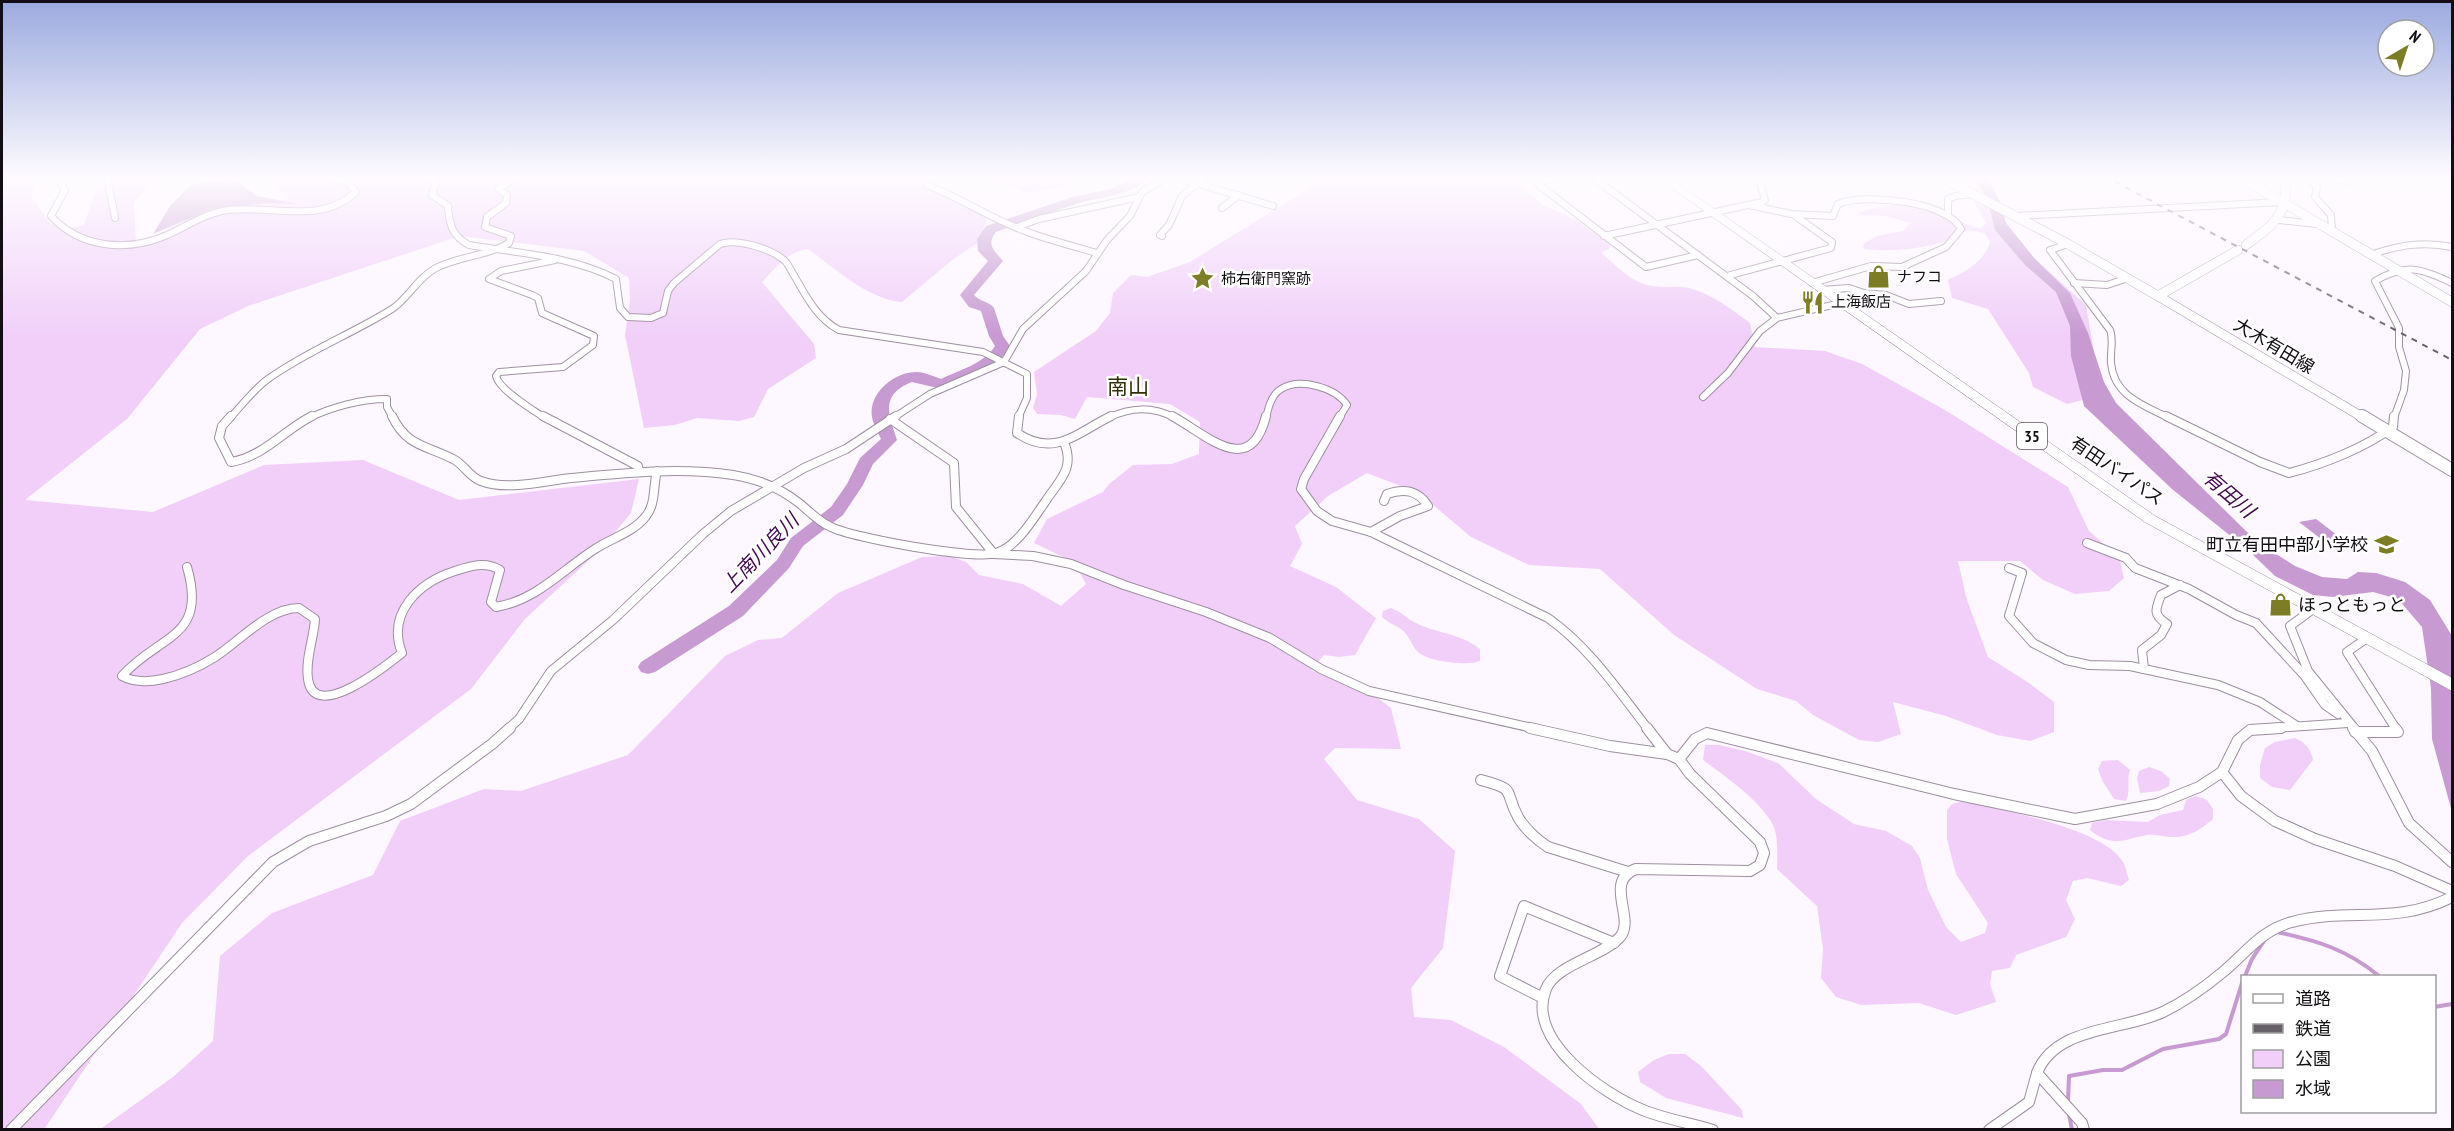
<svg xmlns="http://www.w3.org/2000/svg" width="2454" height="1131" viewBox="0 0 2454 1131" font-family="'PT Sans Narrow','Noto Sans JP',sans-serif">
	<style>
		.green { fill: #f1cff9 }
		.water { fill: #c79ad2 }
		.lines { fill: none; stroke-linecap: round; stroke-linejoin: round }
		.stream { stroke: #c79ad2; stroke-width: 4 }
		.river { fill: #c79ad2; fill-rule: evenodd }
		.street-far2-casing { stroke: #9d8fa0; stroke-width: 8 }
		.street-far1-casing { stroke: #9d8fa0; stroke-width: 10 }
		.street-casing { stroke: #9d8fa0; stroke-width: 12 }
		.secondary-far1-casing { stroke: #9d8fa0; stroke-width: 10 }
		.secondary-casing { stroke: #9d8fa0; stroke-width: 14 }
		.highway-casing { stroke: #9d8fa0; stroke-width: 1 }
		.street-far2 { stroke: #fff; stroke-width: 6 }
		.street-far1 { stroke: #fff; stroke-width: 8 }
		.street { stroke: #fff; stroke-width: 10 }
		.secondary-far1 { stroke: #fff; stroke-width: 9 }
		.secondary { stroke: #fff; stroke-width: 12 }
		.highway { fill: #fff; fill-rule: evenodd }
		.rail { stroke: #676269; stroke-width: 2; stroke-dasharray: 6 6; stroke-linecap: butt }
		.labels { text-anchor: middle; stroke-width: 5; stroke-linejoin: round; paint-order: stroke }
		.far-poi-label { font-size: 15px; fill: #120e14; stroke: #fff; text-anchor: start }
		.shield { fill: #fff; stroke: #59565a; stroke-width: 1.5 }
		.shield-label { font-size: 16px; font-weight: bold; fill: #120e14 }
		.street-label { font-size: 18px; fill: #120e14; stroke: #fff }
		.poi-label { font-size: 18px; fill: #120e14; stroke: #fff; text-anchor: end }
		.water-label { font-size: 20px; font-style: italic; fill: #430a4f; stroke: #fff }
		.quarter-label { font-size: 21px; fill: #303005; stroke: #fff }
	</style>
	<rect width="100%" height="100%" fill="#fdf7ff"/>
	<!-- green -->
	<g class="green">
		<path d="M2 176 37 178 31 196 50 223 62 230 84 225 95 192 104 176H155L134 203 136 245 197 215 236 204 288 199 272 181 250 176H913L959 197 987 220 977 243 951 261 902 302C867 299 836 269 808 249 789 250 774 270 762 282L814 344 816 358 768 389 754 417 739 421 697 418 675 425 644 428 625 335 630 300 629 278 584 251 460 236 248 306 200 329 127 419 25 500 153 512 264 465 363 460 459 500 639 479 631 513 600 550 525 619 471 689 248 856 182 923 45 1128 54 1129 2 1130Z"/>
		<path d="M990 176H1069L1072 180 1063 188 1026 193Z"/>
		<path d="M1329 176H1521L1525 191 1543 205 1576 220 1611 245 1609 249 1601 252C1614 264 1630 281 1647 285 1660 289 1676 285 1689 288 1712 294 1731 309 1750 323L1755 347 1825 351 1862 364 1945 410 2068 487 2089 531 2119 557 2124 578 2109 591 2075 594 2043 580 2020 561H1958L1966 597 1988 657 2029 683 2054 702V732L2030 741 1997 735 1946 716 1893 702 1901 734 1878 742 1859 740 1813 715 1796 701 1757 689 1674 635 1600 569 1529 565 1471 537 1419 493 1367 473 1328 496 1295 526 1302 544 1290 566 1336 587 1376 618 1355 655 1339 657 1324 655 1311 670 1379 699 1391 708 1401 749 1335 748 1324 759 1357 800 1419 819 1455 851 1443 948 1411 988 1414 1017 1451 1020 1504 1047 1581 1104 1599 1129 99 1130 173 1077 213 1041 220 956 272 913 373 875 400 821 484 789 521 791 628 755 725 656 758 640 782 638 838 593 922 557 950 556 966 562 979 575 1023 584 1061 606 1086 584 1074 562 1034 543 1047 519 1103 492 1109 484 1133 465 1172 464 1199 454 1200 422 1170 404 1087 397 1075 419 1061 415 1037 414 1033 408 1037 394 1034 372 1096 331 1110 313 1113 293 1131 275 1147 277 1190 262Z"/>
		<path d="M1978 201 1991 209 2007 236 2022 243 2032 256 2086 305 2097 371 2099 396 2067 404 2033 387 2029 373 1988 309 1952 298 1948 280C1965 272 1985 261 1990 242L1985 233 1968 230C1940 248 1898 253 1864 249L1863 244 1877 236 1903 231 1910 223 1887 216 1861 215 1857 213C1886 204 1918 199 1946 213 1959 220 1966 226 1981 228L1986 223 1974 202Z"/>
		<path d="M1391 608C1402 612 1407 619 1416 623 1437 634 1458 632 1480 649V661C1467 666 1431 662 1419 653 1412 647 1410 636 1402 630 1396 625 1388 623 1382 617L1383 611Z"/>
		<path d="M2295 738C2306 743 2310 748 2313 760L2290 790 2272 787 2260 778V765L2265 748 2275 742Z"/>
		<path d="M1705 745H1719L1745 751 1778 763 1816 799 1854 824 1886 831 1912 846 1920 858 1928 890 1946 927 1961 942 1985 933 1988 923 1956 874 1947 839V810L1952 804 1963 801C2000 810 2104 828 2123 862 2126 867 2127 875 2129 880L2121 886 2087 878 2073 881 2066 900 2075 919 2066 937 2016 955 2010 968 1992 971 1990 984 1996 1002 1956 1015 1919 1003 1861 1005 1836 997 1821 978 1823 949 1817 906 1777 869C1777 856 1779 835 1772 823 1757 798 1726 777 1703 760Z"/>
		<path d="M2118 760 2130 770C2126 781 2131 790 2126 801L2114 799 2103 782 2098 769 2102 761Z"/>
		<path d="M2149 767 2161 771 2170 779 2169 786 2159 791 2140 793 2137 778 2139 771Z"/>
		<path d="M2196 796 2207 800 2213 809V819C2200 830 2188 838 2171 837 2163 837 2155 834 2147 835 2122 840 2113 848 2090 830L2092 823 2106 820 2148 822 2160 815 2183 810 2186 800Z"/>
		<path d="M1669 1054H1685L1701 1066 1742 1110 1743 1118 1666 1098 1640 1082 1638 1072 1654 1060Z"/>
	</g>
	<!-- water -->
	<g class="water">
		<path d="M1972 176H1987L1999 200 2006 223 2035 259 2070 293 2088 333 2104 382 2116 403 2247 532 2273 552 2295 566 2322 577 2347 579 2358 572 2376 573 2405 582 2430 600 2452 636V812L2432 739 2431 688 2422 627 2398 599 2373 592 2333 597 2313 595 2275 576 2248 550 2172 489 2084 406 2071 356 2070 326 2056 292 2025 265 1995 230 1987 197Z"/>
		<path d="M233 178 257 196 297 204 264 203 212 209 153 234 170 206 191 185Z"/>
		<path d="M2316 519 2346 542 2329 545 2299 522Z"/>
	</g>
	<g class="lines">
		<!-- stream -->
		<g class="stream">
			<path d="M2277 932C2318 941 2346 949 2379 976"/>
			<path d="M2245 976 2252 959 2264 941"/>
			<path d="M2434 1007 2452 1004"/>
			<path d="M2068 1101 2069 1076 2103 1070H2122L2163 1049 2219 1039 2226 1034 2242 983"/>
			<path d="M2069 1114 2072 1130"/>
		</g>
		<!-- river -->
		<path class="river" d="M1136 176H1150C1131 197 1101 196 1076 204 1049 213 1022 223 996 232 986 245 994 250 1003 261L974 295C980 302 989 301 994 308L1003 336 1010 346C998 369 970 376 947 387L942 389 912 382C879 395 889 415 897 440L873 464 863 485 843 515 803 546 789 568 743 616 655 672 648 674 641 672 638 667 641 662 729 606 777 560 791 538 831 507 847 484 860 458 881 439C878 432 873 424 872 417 868 393 895 371 918 372 926 373 933 376 941 379 959 370 984 364 995 346L989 336 981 311 969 307 960 295 988 261 978 251 977 239 986 226 1072 197 1111 189Z"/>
		<defs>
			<g id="street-far2">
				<path d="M56 176 65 190 51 216C80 248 126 252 165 236 186 227 205 213 228 210 271 205 322 225 356 192L347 182 324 176"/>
				<path d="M107 176 115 218"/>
				<path d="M424 176 436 182 432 195 448 206C449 224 452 236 469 245 518 253 572 256 616 279L620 308 628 317 651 318 663 313 668 291 674 283 720 244C737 238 772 249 785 261 789 265 792 273 795 277 807 298 817 318 839 330L983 352 1027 374V398L1018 418"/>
				<path d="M1171 176 1273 206"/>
				<path d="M1560 176 1538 182 1539 185 1646 267 1698 255"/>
				<path d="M1591 176 1753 296 1777 318"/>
				<path d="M2306 176 2317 187 2315 197 2331 215 2332 231"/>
				<path d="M2324 176 2347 182 2351 176"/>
				<path d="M927 185C961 198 991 219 1025 231 1048 240 1073 246 1097 253"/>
				<path d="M1749 205 1791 214 1833 216 1838 204C1864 193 1948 201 1961 229L1946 247 1902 267 1871 266 1812 283"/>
				<path d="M1222 208 1239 195"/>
				<path d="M1948 215V199L1955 196 1972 194"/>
				<path d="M2016 216 2282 202"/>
				<path d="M2278 220 2316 224"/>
				<path d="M1017 227 1039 219 1139 197"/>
				<path d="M1162 236 1160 235 1169 225 1182 196 1207 176"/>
				<path d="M1604 236 1762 202 1765 200 1761 186 1765 176"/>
				<path d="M2068 244 2050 250 2110 330C2114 340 2110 352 2111 363 2114 396 2143 405 2169 418"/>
				<path d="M2373 254C2400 245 2424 241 2452 247"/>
				<path d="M1727 276 1831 248 1832 242 1794 215"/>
				<path d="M2074 283 2107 285 2128 278"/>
				<path d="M1821 290 1849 288 1864 293 1886 295 1909 304 1941 301"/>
				<path d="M1703 397 1728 373 1760 331 1777 318 1841 303"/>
				<path d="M230 418C242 405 254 389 268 379 307 351 352 334 392 309 409 298 417 278 436 268 459 256 488 256 509 243L511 236 485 227 487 217 506 203 507 195 499 189 518 176"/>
				<path d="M309 418C332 407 361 399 387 399V407L393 418"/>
				<path d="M545 418C533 410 499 390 496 376L499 372 563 367 593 345 594 336 542 313 538 298 532 295 489 279 501 271 555 260"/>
				<path d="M893 418 930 394 1004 362 1023 329 1086 271 1107 240 1130 216 1142 192 1169 176"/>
				<path d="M1108 418C1131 407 1152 406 1175 418"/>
				<path d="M1266 418C1268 408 1272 394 1281 389 1300 377 1336 388 1347 405L1339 418"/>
				<path d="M2394 418 2404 390 2406 371 2399 347V328L2375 281C2406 263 2421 268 2452 283"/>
			</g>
			<g id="street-far1">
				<path d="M231 416 222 426 219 438 231 462C263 457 284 430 312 416"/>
				<path d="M392 416C407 447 426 445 453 459 464 464 469 477 481 481 507 491 543 481 571 478 624 473 679 467 733 475 758 479 779 487 799 503 809 511 819 522 831 527 853 538 974 560 996 553 1017 547 1033 519 1045 502 1060 479 1075 469 1064 442"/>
				<path d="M543 416 638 466 639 472"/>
				<path d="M1019 416 1017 433C1054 458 1077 433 1111 416"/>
				<path d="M1172 416C1206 434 1250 480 1266 416"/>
				<path d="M1340 416 1304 479 1301 489 1317 511 1332 521 1371 532 1548 618C1589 647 1617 689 1648 729"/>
				<path d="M2166 416 2260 462 2289 473C2324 464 2364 448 2393 427L2394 416"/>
				<path d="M890 419 954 463 956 507 994 554 1033 556 1071 564 1124 585 1206 612 1270 638 1321 669 1369 691 1537 729"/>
				<path d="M1371 532 1400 516 1428 506C1418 490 1404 488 1387 494L1384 501"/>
				<path d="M2087 543 2126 558 2135 568 2189 589 2236 615 2256 623 2304 675 2325 705 2338 714"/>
				<path d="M187 567C208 639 159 634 122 676 135 683 149 682 163 679 181 675 199 667 215 657 240 641 268 608 299 608L315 619C314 638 305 659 308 679 314 724 387 665 402 653 386 612 420 582 455 571 470 566 485 561 500 570L491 602 496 607C537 600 562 570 595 549 612 538 634 532 646 516 656 504 653 485 657 471"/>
				<path d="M2009 568 2022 573 2009 616 2033 643 2066 660 2089 665 2130 666 2218 685 2260 702 2297 726"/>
				<path d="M2313 609 2290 626 2308 671 2355 729"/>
				<path d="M2367 638 2347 652 2396 729"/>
				<path d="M2144 669 2142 650 2161 635 2167 624C2153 615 2155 610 2161 595L2180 585"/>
				<path d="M508 729 519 719 551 671 613 620 703 534 731 511 804 468 846 449 896 416"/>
				<path d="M2260 729 2348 723"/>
			</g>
			<g id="street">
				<path d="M1530 728 1610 746 1667 754 1679 759 1690 774 1760 842 1764 853 1760 865 1750 871 1636 869C1603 881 1636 919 1620 937 1603 956 1555 965 1546 989 1525 1040 1603 1094 1643 1110 1665 1119 1690 1123 1713 1130"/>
				<path d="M1647 728 1667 754"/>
				<path d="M2353 728 2372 751 2409 823 2452 862"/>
				<path d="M2355 732H2398L2395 728"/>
				<path d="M1679 759 1695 739 1707 733 1954 794 2075 819 2157 804 2199 787 2222 772 2238 740 2250 730 2281 728"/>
				<path d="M2222 772 2241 796 2275 821 2315 839 2395 866 2452 891"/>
				<path d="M1481 780C1518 790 1503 789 1518 817 1524 828 1537 840 1548 847L1628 872"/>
				<path d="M1543 998 1500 976 1524 906 1614 943"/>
				<path d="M11 1130 273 862 309 841 386 816 411 804 492 744 510 728"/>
				<path d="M1989 1130 2029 1102 2037 1073"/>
				<path d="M2084 1130 2082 1123 2037 1073C2055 1026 2123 1031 2163 1012 2184 1002 2205 987 2223 972 2246 953 2261 930 2292 922 2349 907 2394 926 2452 897"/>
			</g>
			<g id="secondary-far1">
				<path d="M1939 176 2068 244 2158 296"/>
				<path d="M2238 176 2452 302"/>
				<path d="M2246 245C2273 225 2291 213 2284 176"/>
				<path d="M2238 250 2158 296 2364 418"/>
			</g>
			<path id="secondary" d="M2362 416 2452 470"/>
			<path id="highway" d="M1655 176H1667L2155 516 2452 678V691L2145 522Z"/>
		</defs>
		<!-- street-far2 casing -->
		<use href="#street-far2" class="street-far2-casing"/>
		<!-- street-far1 casing -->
		<use href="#street-far1" class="street-far1-casing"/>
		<!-- street casing -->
		<use href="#street" class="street-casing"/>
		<!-- secondary-far1 casing -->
		<use href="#secondary-far1" class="secondary-far1-casing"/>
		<!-- secondary casing -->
		<use href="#secondary" class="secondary-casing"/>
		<!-- highway casing -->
		<use href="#highway" class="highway-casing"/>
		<!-- street-far2 -->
		<use href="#street-far2" class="street-far2"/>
		<!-- street-far1 -->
		<use href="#street-far1" class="street-far1"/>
		<!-- street -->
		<use href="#street" class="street"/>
		<!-- secondary-far1 -->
		<use href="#secondary-far1" class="secondary-far1"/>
		<!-- secondary -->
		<use href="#secondary" class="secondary"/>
		<!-- highway -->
		<use href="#highway" class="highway"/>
		<!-- rail -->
		<path class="rail" d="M2104 176 2452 360"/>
	</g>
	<!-- sky -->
	<linearGradient id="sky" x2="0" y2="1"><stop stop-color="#9baadf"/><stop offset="0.53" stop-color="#fefbff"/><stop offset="1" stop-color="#fefbff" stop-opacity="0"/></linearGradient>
	<rect width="2454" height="335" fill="url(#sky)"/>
	<!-- icons -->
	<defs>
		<symbol id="shop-bare" viewBox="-9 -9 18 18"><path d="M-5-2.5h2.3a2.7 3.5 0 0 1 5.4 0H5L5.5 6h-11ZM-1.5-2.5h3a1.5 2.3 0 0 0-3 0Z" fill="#7d7d25" stroke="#fff" stroke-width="2.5" paint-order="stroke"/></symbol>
		<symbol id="sight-bare" viewBox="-9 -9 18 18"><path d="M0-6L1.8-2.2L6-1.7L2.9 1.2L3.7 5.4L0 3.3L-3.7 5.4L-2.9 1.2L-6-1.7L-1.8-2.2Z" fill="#7d7d25" stroke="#fff" stroke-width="2.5" paint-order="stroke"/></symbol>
		<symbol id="restaurant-bare" viewBox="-9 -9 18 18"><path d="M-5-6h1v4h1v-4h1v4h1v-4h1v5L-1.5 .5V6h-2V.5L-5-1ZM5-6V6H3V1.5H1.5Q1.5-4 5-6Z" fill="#7d7d25" stroke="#fff" stroke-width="2.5" paint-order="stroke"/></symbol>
		<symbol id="school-bare" viewBox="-9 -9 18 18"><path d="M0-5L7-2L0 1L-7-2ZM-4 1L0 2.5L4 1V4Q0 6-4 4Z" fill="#7d7d25" stroke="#fff" stroke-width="2.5" paint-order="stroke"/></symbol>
	</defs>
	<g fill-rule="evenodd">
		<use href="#shop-bare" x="1862" y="260" width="33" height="33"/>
		<use href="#sight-bare" x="1186" y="262" width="33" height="33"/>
		<use href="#restaurant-bare" x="1796" y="286" width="33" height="33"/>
		<use href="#school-bare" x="2370" y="528" width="33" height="33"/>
		<use href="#shop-bare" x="2264" y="588" width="33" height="33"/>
	</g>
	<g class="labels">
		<!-- far-poi labels -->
		<g class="far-poi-label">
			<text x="1897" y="282">ナフコ</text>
			<text x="1221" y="284">柿右衛門窯跡</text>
			<text x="1831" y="307">上海飯店</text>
		</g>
		<!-- shield labels -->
		<rect class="shield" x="2017" y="423" width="30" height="26" rx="4.5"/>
		<g class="shield-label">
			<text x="2032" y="442">35</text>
		</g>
		<!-- street labels -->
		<g class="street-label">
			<text transform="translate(2274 346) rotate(31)" y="6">大木有田線</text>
			<text transform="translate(2117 471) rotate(34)" y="6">有田バイパス</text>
		</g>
		<!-- poi labels -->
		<g class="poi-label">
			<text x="2368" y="551">町立有田中部小学校</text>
			<text x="2298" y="611" text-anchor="start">ほっともっと</text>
		</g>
		<!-- water labels -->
		<g class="water-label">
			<text transform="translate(2229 494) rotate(41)" y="7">有田川</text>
			<text transform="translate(760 553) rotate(-46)" y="7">上南川良川</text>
		</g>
		<!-- quarter labels -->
		<g class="quarter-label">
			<text x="1128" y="394">南山</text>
		</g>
	</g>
	<!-- border -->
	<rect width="2454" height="1131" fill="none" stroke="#120e14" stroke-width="6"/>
	<!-- legend -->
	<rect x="2241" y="975" width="195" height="138" fill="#ffffff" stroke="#a09fa1" stroke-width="1.5"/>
	<rect x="2253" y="994" width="30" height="9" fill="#ffffff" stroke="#a09fa1" stroke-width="1.5"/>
	<text x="2295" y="1005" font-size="18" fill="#120e14">道路</text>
	<rect x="2253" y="1024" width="30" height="9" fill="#676269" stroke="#a09fa1" stroke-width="1.5"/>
	<text x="2295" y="1035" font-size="18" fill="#120e14">鉄道</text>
	<rect x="2253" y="1050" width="30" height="18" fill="#f1cff9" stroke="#a09fa1" stroke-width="1.5"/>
	<text x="2295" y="1065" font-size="18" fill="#120e14">公園</text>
	<rect x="2253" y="1080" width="30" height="18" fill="#c79ad2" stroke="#a09fa1" stroke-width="1.5"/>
	<text x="2295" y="1095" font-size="18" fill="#120e14">水域</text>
	<!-- north arrow -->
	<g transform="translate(2406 48) rotate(39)"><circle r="28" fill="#ffffff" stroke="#a09fa1" stroke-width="1.5"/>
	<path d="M0-4.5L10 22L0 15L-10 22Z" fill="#7d7d25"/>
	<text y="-9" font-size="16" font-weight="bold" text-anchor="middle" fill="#120e14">N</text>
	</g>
</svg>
